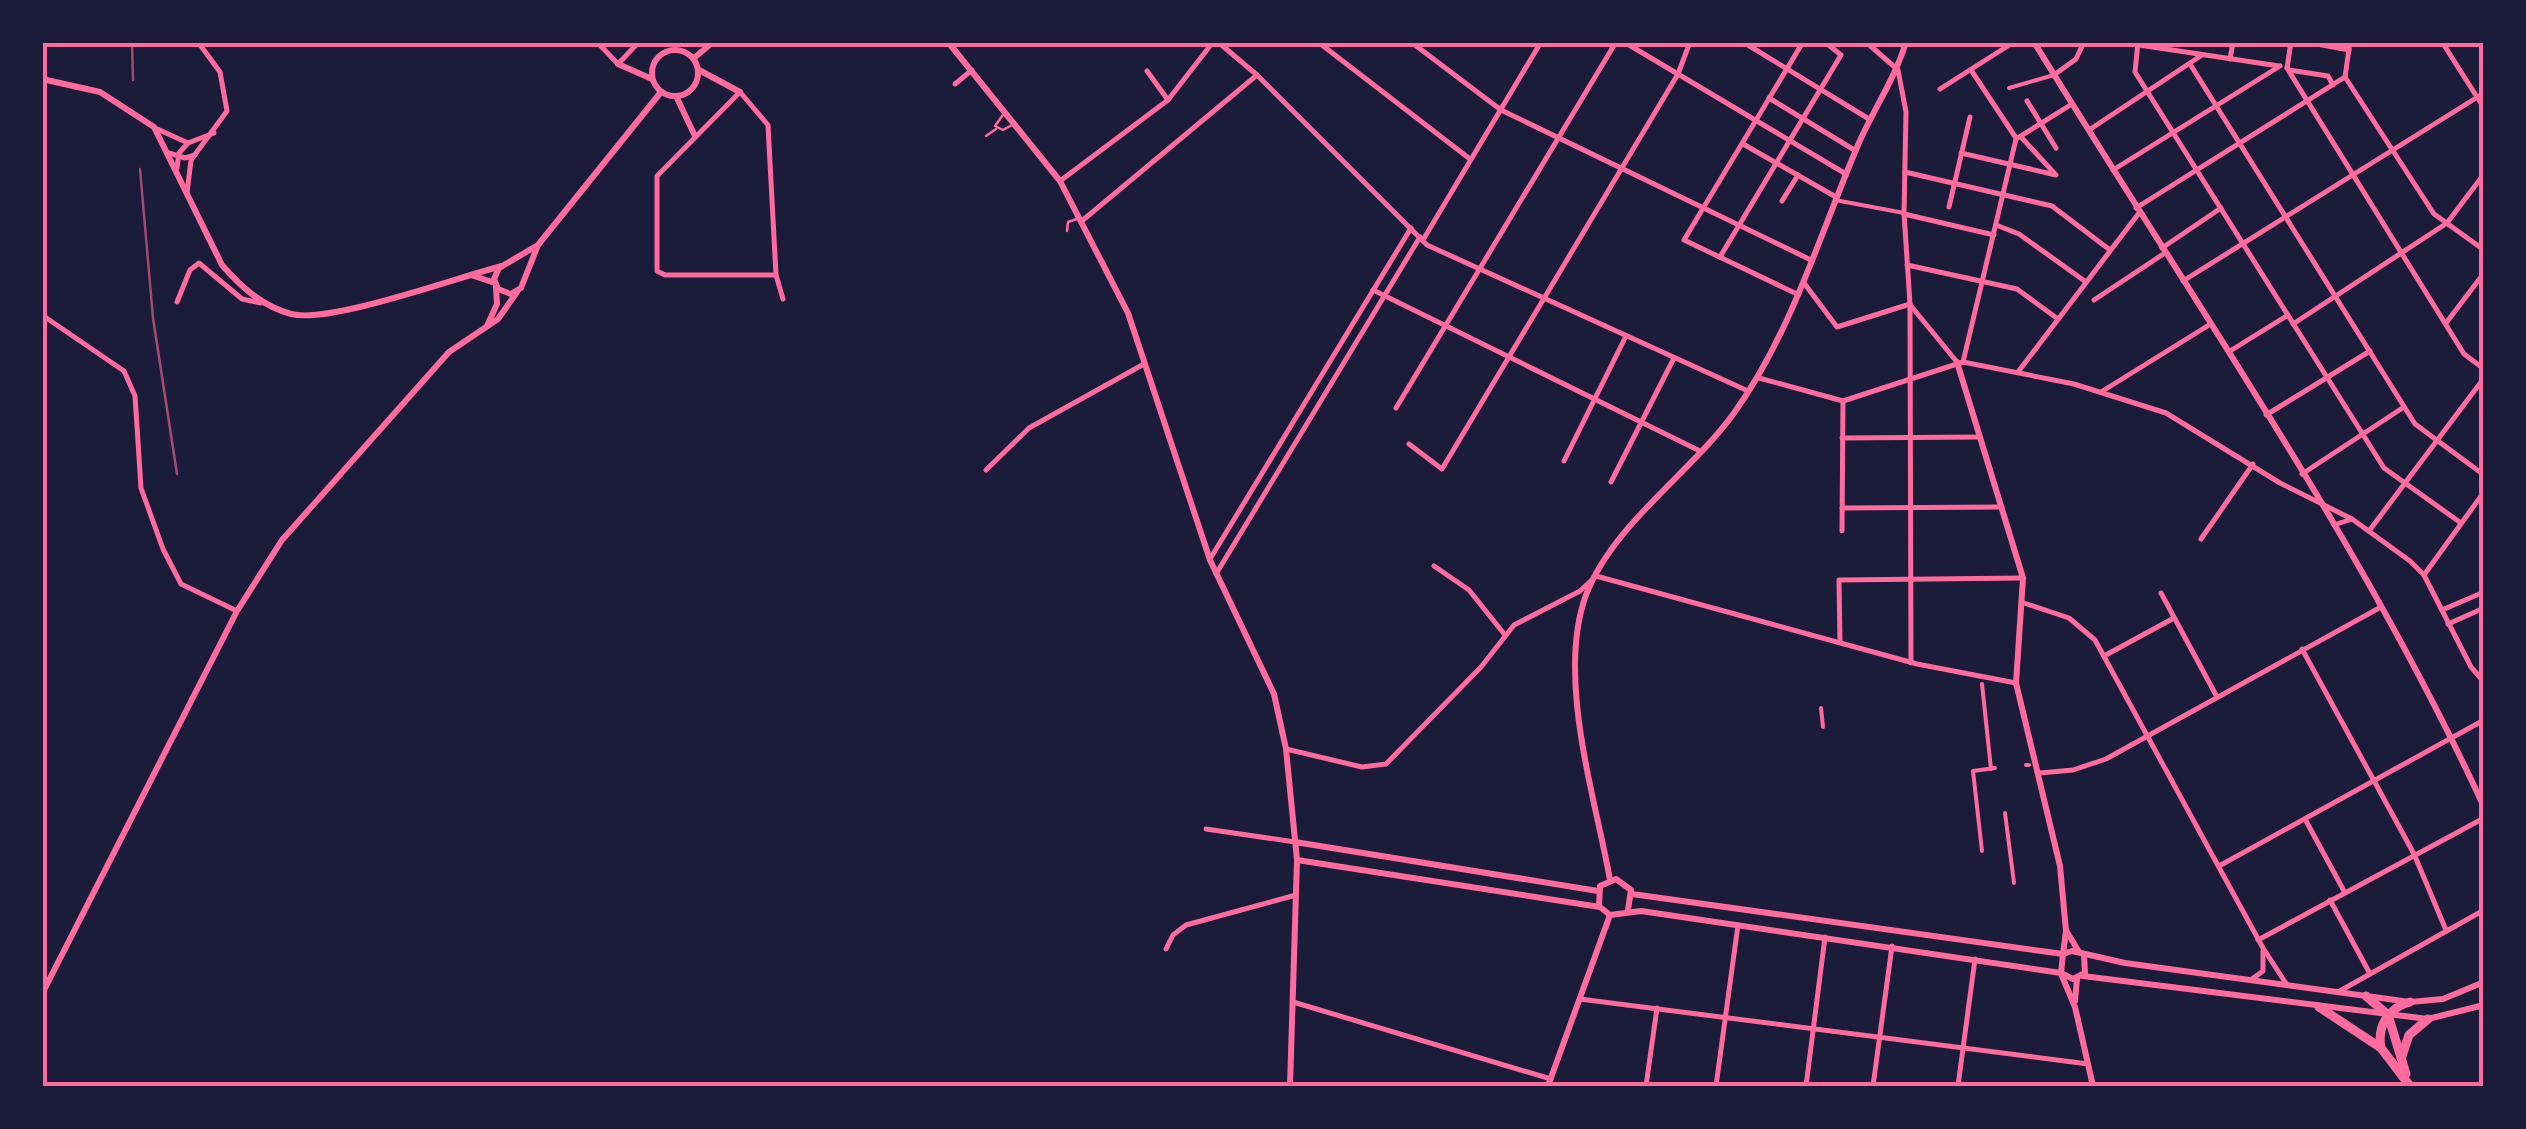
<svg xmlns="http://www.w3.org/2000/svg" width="2526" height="1129" viewBox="0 0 2526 1129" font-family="Poppins,sans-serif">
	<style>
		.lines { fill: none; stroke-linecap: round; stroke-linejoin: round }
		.service { stroke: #ff6b9d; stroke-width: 2.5 }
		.pedestrian { stroke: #ff6b9d; stroke-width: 4 }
		.minor { stroke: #ff6b9d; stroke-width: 5 }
		.tertiary { stroke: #ff6b9d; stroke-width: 6 }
		.secondary { stroke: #ff6b9d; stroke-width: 6 }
		.motorway { stroke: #ff6b9d; stroke-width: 9 }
		.rail { stroke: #a44b75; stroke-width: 2.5 }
		.neatline { fill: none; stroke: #ff6b9d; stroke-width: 4 }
	</style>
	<rect width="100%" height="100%" fill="#1b1b3a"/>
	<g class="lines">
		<!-- service -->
		<g class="service">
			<path d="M1005 112 995 126 1003 130 1012 125"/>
			<path d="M986 136 996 129"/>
			<path d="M1067 231 1068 222 1077 219"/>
		</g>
		<!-- pedestrian -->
		<g class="pedestrian">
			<path d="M2009 88 2054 75"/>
			<path d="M1835 200 1904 213"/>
			<path d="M1982 684 1991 769"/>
			<path d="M1821 708 1823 727"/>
			<path d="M2026 765H2029"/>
			<path d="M2005 813 2014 883"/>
			<path d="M1982 851 1973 771 1995 768"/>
		</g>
		<!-- minor -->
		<g class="minor">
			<path d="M597 42 618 64 639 42"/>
			<path d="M1218 42 1257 75 1427 245 1748 391"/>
			<path d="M1318 42 1470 159"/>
			<path d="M1411 42 1501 110 1811 260"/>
			<path d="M1624 42 1846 174"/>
			<path d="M1743 42 1869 119"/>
			<path d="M1866 42 1898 70 1906 112 1904 213 1910 304 1911 663"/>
			<path d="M2119 42 2279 66"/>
			<path d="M2138 42 2135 72 2384 468 2461 523"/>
			<path d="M2306 42 2349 50"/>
			<path d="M2442 42 2484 108"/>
			<path d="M2230 59 2233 42"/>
			<path d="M2190 64 2415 424 2484 475"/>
			<path d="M2287 68 2464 354 2484 369"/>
			<path d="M2287 68 2291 42"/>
			<path d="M1971 70 2016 138"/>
			<path d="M2289 70 2328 76 2333 85"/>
			<path d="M1147 71 1168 100"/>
			<path d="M2054 75 2076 59 2084 42"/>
			<path d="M2345 77 2434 214 2484 250"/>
			<path d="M2345 77 2350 42"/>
			<path d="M955 84 972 70"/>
			<path d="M1940 89 2014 42"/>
			<path d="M1769 98 1856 151"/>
			<path d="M2027 101 2056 148"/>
			<path d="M155 128 188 143 214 133"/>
			<path d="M2089 130 2202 55"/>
			<path d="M1743 144 1836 197"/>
			<path d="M169 153 185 158 195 155"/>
			<path d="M1961 153 2056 175 2021 137"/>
			<path d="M177 168 179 153 188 143"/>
			<path d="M2113 170 2280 66"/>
			<path d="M1905 172 2052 206 2110 250"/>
			<path d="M1060 181 1168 100 1213 42"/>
			<path d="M187 193 191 160 227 111 220 72 198 42"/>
			<path d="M1782 201 1798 175"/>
			<path d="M1949 207 1970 117"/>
			<path d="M2136 208 2345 77"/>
			<path d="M1904 214 1994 235"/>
			<path d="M1083 220 1257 75"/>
			<path d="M1996 225 2019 234 2086 282"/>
			<path d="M1423 240 1541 42"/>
			<path d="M2162 248 2221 208"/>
			<path d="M1720 257 1841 55 1825 42"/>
			<path d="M1907 265 2017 289 2058 319"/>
			<path d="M776 275H665L657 271V176L740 92 768 125 776 275 783 299"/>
			<path d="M2183 281 2484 93"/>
			<path d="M1804 283 1837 327 1910 304"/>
			<path d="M1373 290 1700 451"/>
			<path d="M1797 294 1684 240 1803 42"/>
			<path d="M2094 300 2165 253"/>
			<path d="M177 302 190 270 199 263 242 299 261 303"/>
			<path d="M1911 306 1957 362"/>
			<path d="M42 315 124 371 135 396 141 488 163 549 181 584 237 611"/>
			<path d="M2446 323 2484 273"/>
			<path d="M2293 324 2447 223 2484 174"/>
			<path d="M2230 351 2288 315"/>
			<path d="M1963 362 2016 139 2072 104"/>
			<path d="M2018 372 2139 213"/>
			<path d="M1759 378 1843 401 1963 362 2074 384 2166 413 2280 483 2352 519 2410 561 2424 575 2471 667 2484 682"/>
			<path d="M2101 392 2209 325"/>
			<path d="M1396 408 1616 42"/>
			<path d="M2266 415 2370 351"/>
			<path d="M1842 438 1979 437"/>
			<path d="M1409 444 1442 469 1678 74 1690 42"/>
			<path d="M1564 461 1625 338"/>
			<path d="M986 470 1029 428 1144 364"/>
			<path d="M2302 474 2404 407"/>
			<path d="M1611 482 1673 360"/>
			<path d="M1842 508 2002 507"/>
			<path d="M2334 525 2352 519"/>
			<path d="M1842 531 1843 401"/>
			<path d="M2369 531 2484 378"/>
			<path d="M2201 539 2253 464"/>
			<path d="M1210 559 1411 228"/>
			<path d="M1434 566 1469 590 1505 635"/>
			<path d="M1216 574 1420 237"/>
			<path d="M2424 575 2484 492"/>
			<path d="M2161 593 2217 697"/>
			<path d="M2024 603 2069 618 2095 640 2263 948 2287 985"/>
			<path d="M2442 610 2484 592"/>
			<path d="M2448 624 2484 608"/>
			<path d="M1840 642 1839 580 2023 578"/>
			<path d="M2302 649 2414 854 2446 930"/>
			<path d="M2104 656 2174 618"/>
			<path d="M1286 749 1362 767 1386 764 1481 667 1514 625 1580 591 1596 576 1917 664 2016 683"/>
			<path d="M2040 773 2073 770 2106 759 2381 607"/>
			<path d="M2305 819 2344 891"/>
			<path d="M1206 829 1295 842"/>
			<path d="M2219 866 2484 720"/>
			<path d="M2330 900 2369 972"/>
			<path d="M2258 940 2484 818"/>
			<path d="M1166 949 1173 935 1186 925 1296 895"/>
			<path d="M2252 979 2263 971V951"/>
			<path d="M2338 992 2484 910"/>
			<path d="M1580 999 2088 1064"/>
			<path d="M1293 1002 1551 1079"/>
			<path d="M1646 1086 1657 1008"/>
			<path d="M1716 1086 1738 925"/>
			<path d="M1806 1086 1825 937"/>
			<path d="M1873 1086 1892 946"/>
			<path d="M1958 1086 1975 959"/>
		</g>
		<!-- tertiary -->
		<g class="tertiary">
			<path d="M2034 42C2188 294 2360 538 2484 807"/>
			<path d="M42 79 100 92 154 127 222 265C241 287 262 306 291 314 330 324 458 277 502 266"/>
			<path d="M471 275 495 283"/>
			<path d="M1957 362 2023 578 2016 683 2060 866 2066 931 2063 954"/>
			<path d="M1610 880C1595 796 1556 677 1586 595 1613 524 1691 473 1734 413 1791 334 1820 234 1858 145 1873 110 1895 79 1906 42"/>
			<path d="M2067 932 2079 952"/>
			<path d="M2062 976 2075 1007 2093 1086"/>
			<path d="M2075 1001 2077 978"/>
			<path d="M1290 1086 1297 860"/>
		</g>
		<!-- secondary -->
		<g class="secondary">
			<path d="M948 42 1060 181 1128 313 1210 560 1274 694 1286 749 1297 860 1600 907 1610 915 1641 911 2061 973"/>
			<circle cx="675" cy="73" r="23"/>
			<path d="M694 58 713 42"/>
			<path d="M618 64 652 79"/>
			<path d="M699 70 740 92"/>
			<path d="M676 96 695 136"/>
			<path d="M538 245 499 268 494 279 498 289 511 294 521 288 538 245 661 92"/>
			<path d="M487 326 497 304 496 287"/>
			<path d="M1295 842 1598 891"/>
			<path d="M1632 894 2063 954 2072 951 2125 963 2410 1002 2443 999 2484 982"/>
			<path d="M1599 906 1600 886 1616 879 1631 890 1628 910"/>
			<path d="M2063 954 2061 973 2073 979 2085 973 2084 955"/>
			<path d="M2083 976 2428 1019 2484 1005"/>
			<path d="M42 994 237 611 282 540 449 352 498 319 517 292"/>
			<path d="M1548 1086 1610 915"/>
		</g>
		<!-- motorway -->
		<g class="motorway">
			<path d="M2366 996 2388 1015 2406 1074"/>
			<path d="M2319 1007 2381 1048 2410 1086"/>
			<path d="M2381 1048C2377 1026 2388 1008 2410 1002"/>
			<path d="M2402 1056 2409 1035 2428 1019"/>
		</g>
		<!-- rail -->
		<g class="rail">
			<path d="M132 42 133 80"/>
			<path d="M140 169 153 318 177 474"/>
		</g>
	</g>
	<!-- border -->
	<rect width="2526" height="1129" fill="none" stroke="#1b1b3a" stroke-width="90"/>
	<rect x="45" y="45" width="2436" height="1039" class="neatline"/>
</svg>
